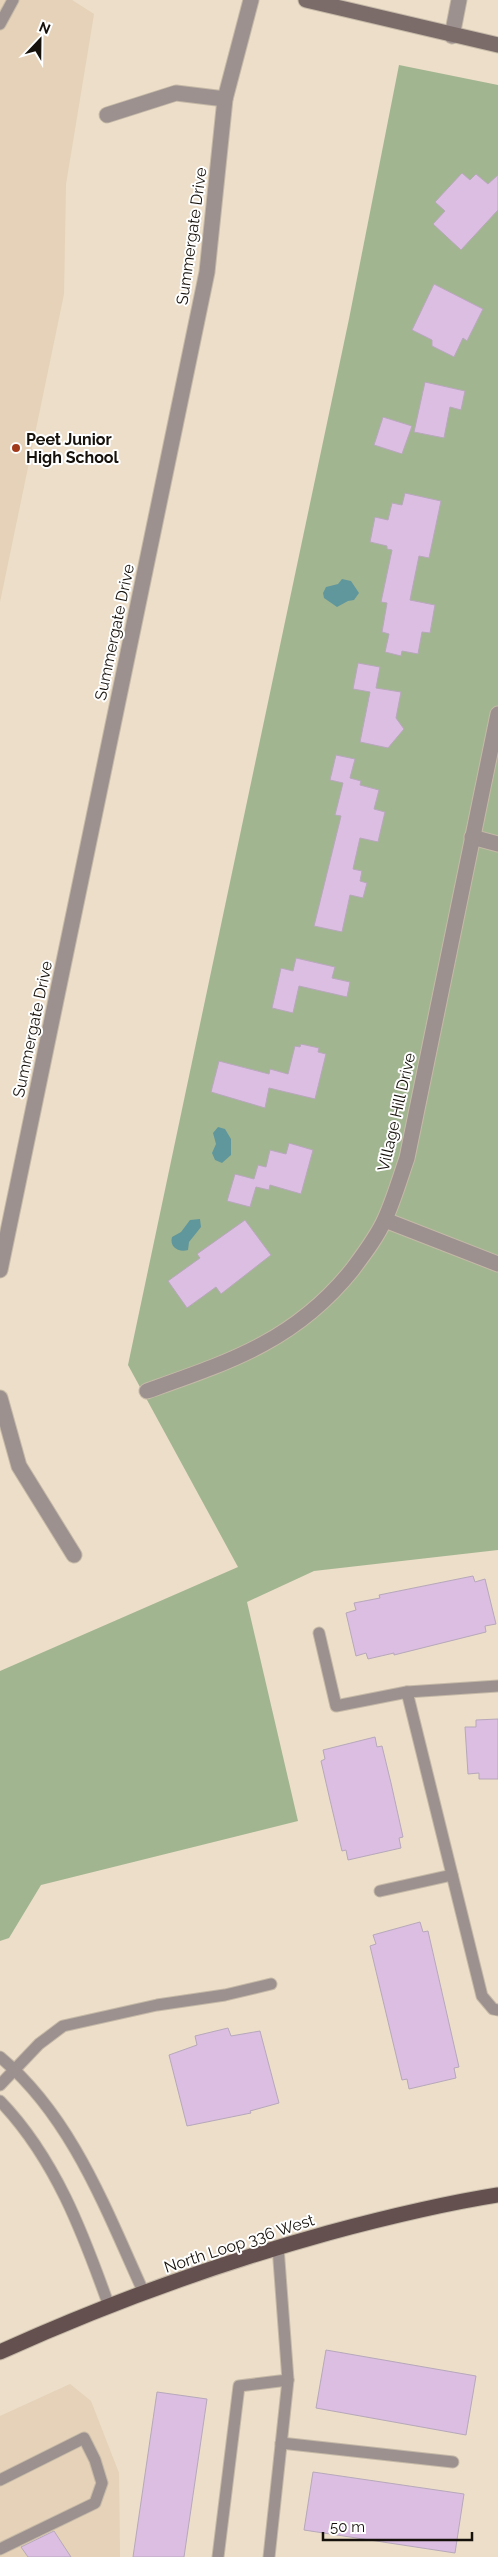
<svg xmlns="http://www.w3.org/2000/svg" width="498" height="2557" viewBox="0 0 498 2557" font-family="Raleway,sans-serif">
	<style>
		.built { fill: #e5d2b8 }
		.green { fill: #a2b591 }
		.water { fill: #60979c }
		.building { fill: #dbbee2; stroke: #b7a8ba }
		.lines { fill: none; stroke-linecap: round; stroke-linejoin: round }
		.lane-casing { stroke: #c5b9a7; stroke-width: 13 }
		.street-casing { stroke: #c5b9a7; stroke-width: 17 }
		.secondary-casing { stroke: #c5b9a7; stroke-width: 17 }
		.primary-casing { stroke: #c5b9a7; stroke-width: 17 }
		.lane { stroke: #9c918f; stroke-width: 11 }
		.street { stroke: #9c918f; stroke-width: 15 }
		.secondary { stroke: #7b6b69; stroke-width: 15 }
		.primary { stroke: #64504e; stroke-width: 15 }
		.poi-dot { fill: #a1391b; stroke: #fff; stroke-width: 2 }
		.labels { text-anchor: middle; stroke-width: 4; stroke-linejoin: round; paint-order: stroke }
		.street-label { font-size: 16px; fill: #16110a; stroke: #fff }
		.poi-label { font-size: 16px; font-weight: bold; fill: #16110a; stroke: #fff; text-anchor: start }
	</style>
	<rect width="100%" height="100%" fill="#ecdec9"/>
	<!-- built -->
	<g class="built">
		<path d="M0 0H72L94 14 66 184 64 294 0 602Z"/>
		<path d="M70 2384 91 2401 119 2473 120 2557H0V2416Z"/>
	</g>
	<!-- green -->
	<path class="green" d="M399 65 498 85V1550L314 1571 247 1602 298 1821 41 1885 9 1938 0 1941V1671L238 1567 128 1365 349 319Z"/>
	<!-- water -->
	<g class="water">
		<path d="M342 579 351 581 359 593 354 600 348 601 337 607 324 598 323 593 326 587 338 584Z"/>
		<path d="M218 1127 225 1129 231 1139V1155L222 1163 215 1160 212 1153 216 1144 213 1133Z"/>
		<path d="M200 1219 201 1227 189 1242 188 1250C179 1253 169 1247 172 1237L181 1232 190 1220Z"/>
	</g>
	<!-- building -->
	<g class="building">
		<path d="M462 173 470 180 476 174 488 184 498 175V210L461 250 433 224 445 211 435 202Z"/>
		<path d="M434 284 483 309 467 341 463 338 454 357 432 346V340L412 330Z"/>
		<path d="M425 382 465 391 461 410 450 407 444 438 414 432Z"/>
		<path d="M383 417 412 426 402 454 374 445Z"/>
		<path d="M405 493 441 501 429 558 419 556 410 600 435 605 430 633 422 632 418 654 402 651 401 656 385 652 389 634 382 632 387 603 381 602 392 550 387 549V546L370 542 375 517 388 520 392 503 402 505Z"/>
		<path d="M358 663 380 667 376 688 401 692 396 718 404 729 388 748 360 742 370 692 353 689Z"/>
		<path d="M336 755 355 759 350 778 361 781 360 785 379 790 374 809 385 812 378 842 360 838 353 869 362 871 360 881 367 883 363 898 350 895 342 932 314 926 341 816 335 815 343 783 330 780Z"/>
		<path d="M296 958 335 967 332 978 350 982 347 997 299 986 293 1013 272 1008 281 968 293 971Z"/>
		<path d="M301 1044 319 1048 318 1052 326 1054 315 1099 269 1088 265 1108 211 1092 219 1061 269 1074 270 1069 288 1074 295 1046 300 1047Z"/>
		<path d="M289 1143 313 1150 301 1194 270 1185 269 1190 256 1187 250 1207 227 1201 235 1174 254 1179 258 1165 266 1167 270 1150 286 1154Z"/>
		<path d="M245 1220 271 1255 221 1294 216 1287 187 1308 168 1281 200 1258 197 1254Z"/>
		<path d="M473 1576 475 1582 485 1579 496 1624 485 1626 486 1632 394 1655V1653L368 1659 366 1653 356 1656 346 1613 356 1610 354 1603 380 1598 379 1595Z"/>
		<path d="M498 1719V1779H479V1773L468 1774 465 1727H476V1720Z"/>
		<path d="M375 1737 377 1747 382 1746 391 1783 403 1837 399 1838 401 1848 348 1860 346 1850 342 1851 330 1800 321 1761 325 1759 323 1750Z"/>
		<path d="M420 1922 423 1932 428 1931 459 2067 454 2068 456 2078 409 2089 407 2079 402 2080 370 1946 376 1944 373 1935Z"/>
		<path d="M228 2028 231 2036 260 2031 279 2103 250 2111 251 2113 187 2126 169 2055 197 2045 195 2036Z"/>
		<path d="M326 2350 476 2376 466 2435 316 2408Z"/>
		<path d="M157 2392 207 2399 184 2557H133Z"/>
		<path d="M313 2472 464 2494 455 2553 304 2530Z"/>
		<path d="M54 2531 71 2557H28L21 2547Z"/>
	</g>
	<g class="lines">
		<defs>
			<g id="lane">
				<path d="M0 24 13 0"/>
				<path d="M319 1633 336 1706 407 1692 482 1996 493 2009 498 2010"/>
				<path d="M407 1692 498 1686"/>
				<path d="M380 1891 452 1875"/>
				<path d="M0 2057C72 2117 106 2210 144 2293"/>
				<path d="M0 2085 39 2044 63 2026 157 2005 225 1995 271 1984"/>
				<path d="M0 2101C55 2158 83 2233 109 2306"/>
				<path d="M281 2443 453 2462"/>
				<path d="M0 2480 84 2438 95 2460 102 2483 95 2503 0 2549"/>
				<path d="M218 2557 239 2386 288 2380"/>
				<path d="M269 2557 288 2380 278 2247"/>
			</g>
			<g id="street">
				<path d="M452 36 459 0"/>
				<path d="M107 115 176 93 225 99"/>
				<path d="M472 837 498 844"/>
				<path d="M385 1220 498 1264"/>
				<path d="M0 1270 207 272 225 99 251 0"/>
				<path d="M147 1391C229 1362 295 1341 352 1270 364 1254 377 1237 385 1219 394 1199 400 1178 407 1158L498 714"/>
				<path d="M0 1398 19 1466 74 1555"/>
			</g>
			<path id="secondary" d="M306 0 498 45"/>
			<path id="primary" d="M0 2352C106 2304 216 2264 328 2233 384 2218 441 2204 498 2195"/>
		</defs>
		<!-- lane casing -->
		<use href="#lane" class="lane-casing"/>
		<!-- street casing -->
		<use href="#street" class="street-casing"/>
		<!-- secondary casing -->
		<use href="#secondary" class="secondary-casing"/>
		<!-- primary casing -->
		<use href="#primary" class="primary-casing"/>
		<!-- lane -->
		<use href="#lane" class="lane"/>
		<!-- street -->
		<use href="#street" class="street"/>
		<!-- secondary -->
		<use href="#secondary" class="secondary"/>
		<!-- primary -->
		<use href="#primary" class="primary"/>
	</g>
	<!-- markers -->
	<circle class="poi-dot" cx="16" cy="448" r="5"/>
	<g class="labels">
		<!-- street labels -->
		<g class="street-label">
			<text transform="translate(191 236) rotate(-82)" y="6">Summergate Drive</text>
			<text transform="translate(114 632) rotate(-78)" y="6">Summergate Drive</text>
			<text transform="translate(32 1029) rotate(-78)" y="6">Summergate Drive</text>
			<text transform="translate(396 1112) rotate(-77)" y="6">Village Hill Drive</text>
			<text transform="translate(239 2243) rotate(-18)" y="6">North Loop 336 West</text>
		</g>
		<!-- poi labels -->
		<g class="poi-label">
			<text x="26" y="445">Peet Junior<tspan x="26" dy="18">High School</tspan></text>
		</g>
	</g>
	<!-- north arrow -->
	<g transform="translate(40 40) rotate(22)" stroke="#ffffff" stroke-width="4" paint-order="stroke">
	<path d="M0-4L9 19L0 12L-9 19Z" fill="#16110a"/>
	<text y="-8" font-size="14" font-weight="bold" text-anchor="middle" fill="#16110a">N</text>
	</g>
	<!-- scale -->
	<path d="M323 2532v8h149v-8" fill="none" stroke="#16110a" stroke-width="2.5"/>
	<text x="330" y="2532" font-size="15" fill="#16110a" stroke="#ffffff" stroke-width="4" paint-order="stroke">50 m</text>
</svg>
